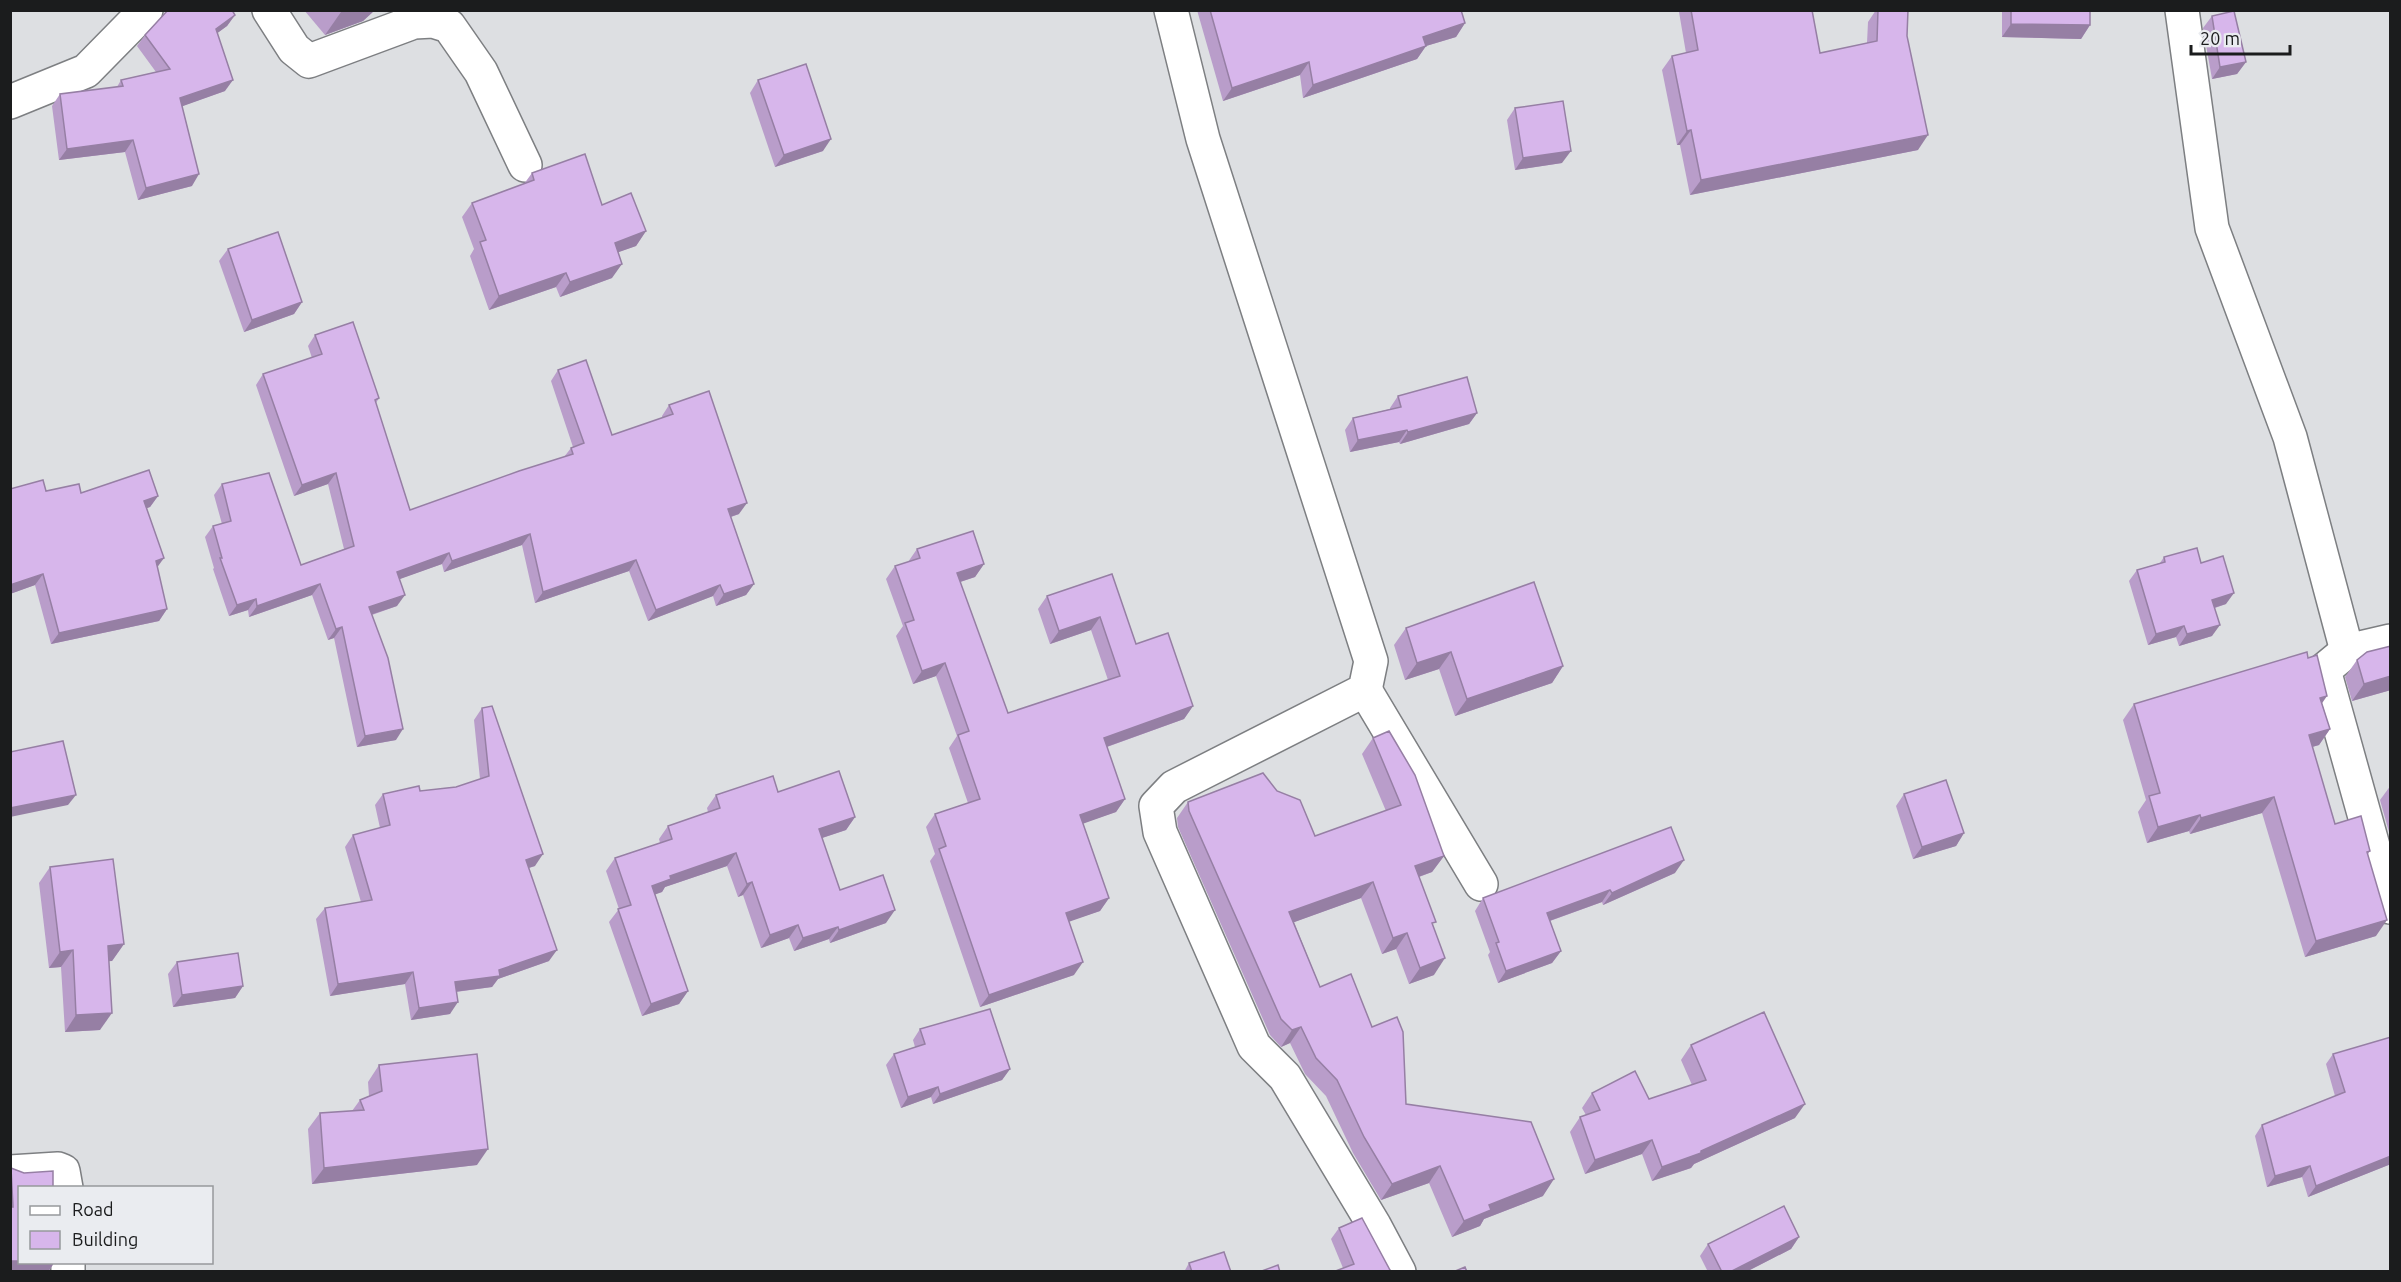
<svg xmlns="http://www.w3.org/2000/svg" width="2401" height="1282" viewBox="0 0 2401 1282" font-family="Ubuntu,sans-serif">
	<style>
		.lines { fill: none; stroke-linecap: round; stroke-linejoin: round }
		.minor-casing { stroke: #7d7f82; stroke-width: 36 }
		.minor { stroke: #fff; stroke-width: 33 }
		.wall { fill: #b99dca }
		.shaded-wall { fill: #967fa4 }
		.building { fill: #d7b6eb; stroke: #967fa4; stroke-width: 1.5 }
	</style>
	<rect width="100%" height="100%" fill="#dddfe2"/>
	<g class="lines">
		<defs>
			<g id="minor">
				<path d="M269 10 294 49 309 61 414 22 433 21 449 26 481 72 525 165"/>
				<path d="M1171 10 1203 139 1371 661 1365 690 1174 787 1156 806 1160 832 1254 1046 1285 1077 1374 1225 1399 1272"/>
				<path d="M2182 10 2212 228 2290 437 2347 651"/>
				<path d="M10 102 86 71 146 10"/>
				<path d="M2390 641 2347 651 2324 670 2390 907"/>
				<path d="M1365 690 1481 884"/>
				<path d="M10 1172 58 1169 63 1171 66 1188"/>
				<path d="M68 1262V1272"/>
			</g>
		</defs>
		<!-- minor casing -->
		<use href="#minor" class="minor-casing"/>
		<!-- minor -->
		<use href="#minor" class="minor"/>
	</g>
	<!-- wall -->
	<g class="wall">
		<path d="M167 10H232L235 15 227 26 217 33 225 91 182 106 192 186 138 200 125 152 59 160 52 106 60 94 117 87 121 80 156 72 137 46 145 35 164 15Z"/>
		<path d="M304 10H375L363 21 325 35Z"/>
		<path d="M1197 10H1461L1465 23 1456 37 1426 46 1417 59 1303 98 1300 75 1223 101Z"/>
		<path d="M1680 10H1812L1820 53 1867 43 1868 22 1876 10H1908L1907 36 1918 150 1690 195 1680 145H1677L1662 70 1672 56 1686 53 1679 12Z"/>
		<path d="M2002 10H2090V25L2081 39 2002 37Z"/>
		<path d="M2212 16 2246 62 2237 74 2212 79 2203 28Z"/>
		<path d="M758 80 823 151 775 167 750 93Z"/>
		<path d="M1515 108 1562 163 1515 170 1507 120Z"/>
		<path d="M532 173 602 205 646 231 636 246 618 252 612 278 560 297 556 287 489 310 470 256 474 249 462 217 472 203 524 184Z"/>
		<path d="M228 249 302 302 294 314 244 332 219 261Z"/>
		<path d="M315 335 379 398 376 403 410 510 564 457 571 448 573 447 551 381 558 370 612 435 662 418V416L669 405 739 514 731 517 754 584 746 595 716 606 713 596 648 621 629 571 535 603 522 545 444 572 442 564 399 579 397 606 372 615 396 740 357 747 334 638 328 640 312 595 249 617 248 610 229 616 213 569 214 568 205 537 213 526 222 524 214 495 222 484 301 565 344 549 328 484 294 496 256 385 263 374 312 358 308 346Z"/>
		<path d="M1398 396 1477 413 1469 424 1400 444 1399 442 1350 452 1345 430 1353 418 1390 409V408Z"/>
		<path d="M10 489 81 493 158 496 150 507 147 508 157 567 167 609 159 621 51 644 35 585 10 594Z"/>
		<path d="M917 549 984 564 975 577 960 582 1008 713 1108 680 1091 630 1050 644 1038 609 1047 596 1112 574 1136 644 1193 706 1184 719 1107 747 1125 799 1116 812 1083 823 1109 898 1100 911 1069 921 1074 975 980 1007 930 861 935 854 926 827 935 814 968 803 949 748 957 736 936 676 913 684 896 636 903 626 886 579 895 566 908 562Z"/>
		<path d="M2164 557 2201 563 2226 604 2215 608 2212 636 2179 646 2176 637 2148 645 2129 581 2137 570 2160 563Z"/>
		<path d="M1406 628 1563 666 1552 683 1455 716 1439 669 1405 680 1394 645Z"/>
		<path d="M2391 646V690L2352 701 2345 677 2357 660Z"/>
		<path d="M2322 703 2330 729 2319 745 2312 747 2335 824 2370 851 2368 854 2376 936 2305 957 2262 813 2190 834 2189 831 2147 843 2138 812 2146 800 2123 720 2134 704Z"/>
		<path d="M482 708 535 866 529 868 549 961 498 979 492 987 456 992 450 1014 411 1020 405 984 330 996 316 919 325 908 361 902 345 847 353 835 380 828 375 805 383 794 420 791 456 787 480 779 474 720Z"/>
		<path d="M1373 738 1444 856 1432 872 1419 877 1433 926 1434 975 1409 984 1396 949 1382 954 1361 898 1294 922 1320 987 1372 1027 1406 1104 1543 1196 1484 1219 1480 1226 1452 1237 1429 1183 1381 1200 1353 1153 1326 1096 1305 1074 1290 1043 1281 1047 1270 1035 1178 827 1177 818 1188 802 1277 791 1315 836 1386 811 1362 754Z"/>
		<path d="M2391 785V839L2380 800Z"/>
		<path d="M778 792 855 817 846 830 822 838 840 890 886 923 830 943 829 939 794 951 789 938 761 948 743 895 738 897 727 866 665 887 662 892 655 894 688 991 679 1004 642 1016 609 922 619 909 606 871 615 858 660 843 659 839 668 826 708 812 707 808 716 795Z"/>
		<path d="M1904 794 1964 833 1956 846 1913 859 1896 806Z"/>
		<path d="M50 867 124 944 112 961H109L100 1030 65 1032 61 967 49 968 39 883Z"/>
		<path d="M1675 873 1603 905 1602 902 1550 921 1561 951 1552 963 1498 983 1488 955 1490 952 1475 911 1483 898Z"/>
		<path d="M177 962 243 986 235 998 173 1007 168 974Z"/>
		<path d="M920 1029 1010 1069 1002 1080 933 1104 931 1097 901 1108 886 1065 894 1054 915 1047 913 1040Z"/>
		<path d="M1691 1045 1795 1118 1694 1164 1691 1168 1652 1181 1642 1154 1585 1174 1570 1132 1580 1117 1586 1115 1582 1108 1592 1093 1649 1099 1692 1085 1681 1060Z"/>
		<path d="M2333 1054 2391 1164 2308 1197 2302 1177 2267 1187 2255 1136 2262 1125 2335 1096 2326 1064Z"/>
		<path d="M379 1065 477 1165 312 1184 308 1129 320 1113 352 1111 360 1100 369 1096 368 1082Z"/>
		<path d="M10 1169 24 1173 20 1263H54L48 1272H10Z"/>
		<path d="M1339 1228 1390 1270 1343 1268 1331 1239Z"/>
		<path d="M1799 1237 1791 1249 1746 1272H1708L1700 1256 1708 1244Z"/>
		<path d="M1189 1263 1231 1272H1184Z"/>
	</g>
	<!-- shaded-wall -->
	<g class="shaded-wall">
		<path d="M345 10H375L363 21 325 35 341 12Z"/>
		<path d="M235 15 227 26 208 40 216 29Z"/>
		<path d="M1465 23 1456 37 1426 46 1417 59 1303 98 1313 85 1423 37Z"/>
		<path d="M2011 24 2090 25 2081 39 2002 37Z"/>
		<path d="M1309 62 1300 75 1223 101 1232 88Z"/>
		<path d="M2246 62 2237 74 2212 79 2220 67Z"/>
		<path d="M233 80 225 91 172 110 180 98Z"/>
		<path d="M1691 130 1680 145H1677L1687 131Z"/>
		<path d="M1928 135 1918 150 1690 195 1701 180Z"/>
		<path d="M831 139 823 151 775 167 784 155Z"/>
		<path d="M133 140 125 152 59 160 67 149Z"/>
		<path d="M1571 151 1562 163 1515 170 1523 158Z"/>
		<path d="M199 174 192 186 138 200 146 188Z"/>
		<path d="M646 231 636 246 605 257 615 243Z"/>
		<path d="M622 264 612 278 560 297 570 282Z"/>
		<path d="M566 273 556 287 489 310 499 296Z"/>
		<path d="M302 302 294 314 244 332 252 320Z"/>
		<path d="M1477 413 1469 424 1400 444 1408 432Z"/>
		<path d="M1407 430 1399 442 1350 452 1358 440Z"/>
		<path d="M336 473 328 484 294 496 302 485Z"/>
		<path d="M158 496 150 507 136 512 144 501Z"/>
		<path d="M747 503 739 514 721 520 728 509Z"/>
		<path d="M530 534 522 545 444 572 452 561Z"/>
		<path d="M449 553 442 564 389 583 397 572Z"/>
		<path d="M164 558 156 569V561Z"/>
		<path d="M636 560 629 571 535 603 543 592Z"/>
		<path d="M984 564 975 577 948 586 957 573Z"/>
		<path d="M43 574 35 585 10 594V585Z"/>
		<path d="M320 584 312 595 249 617 257 606Z"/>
		<path d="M754 584 746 595 716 606 724 594Z"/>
		<path d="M720 585 713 596 648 621 656 610Z"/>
		<path d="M2234 593 2226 604 2204 611 2212 600Z"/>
		<path d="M405 595 397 606 361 618 369 607Z"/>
		<path d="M256 599 248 610 229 616 237 605Z"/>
		<path d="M167 609 159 621 51 644 59 633Z"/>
		<path d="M1100 617 1091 630 1050 644 1059 631Z"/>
		<path d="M2220 625 2212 636 2179 646 2187 634Z"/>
		<path d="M2184 626 2176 637 2148 645 2156 634Z"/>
		<path d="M342 627 334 638 328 640 336 629Z"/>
		<path d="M1451 652 1439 669 1405 680 1417 663Z"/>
		<path d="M945 663 936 676 913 684 922 671Z"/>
		<path d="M1563 666 1552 683 1455 716 1467 699Z"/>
		<path d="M2391 676V690L2352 701 2364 684Z"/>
		<path d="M2327 696 2316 712 2320 698Z"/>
		<path d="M1193 706 1184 719 1095 751 1104 738Z"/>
		<path d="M403 729 396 740 357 747 365 736Z"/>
		<path d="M2330 729 2319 745 2298 751 2309 735Z"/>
		<path d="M76 795 68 805 10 817V808Z"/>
		<path d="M2274 797 2262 813 2190 834 2201 818Z"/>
		<path d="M1125 799 1116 812 1071 828 1080 815Z"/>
		<path d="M2200 815 2189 831 2147 843 2158 827Z"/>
		<path d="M855 817 846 830 810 842 819 829Z"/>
		<path d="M1964 833 1956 846 1913 859 1922 847Z"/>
		<path d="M736 853 727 866 665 887 662 892 643 899 652 886 670 876Z"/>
		<path d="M543 854 535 866 518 871 526 860Z"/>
		<path d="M1444 856 1432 872 1404 882 1415 866Z"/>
		<path d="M1684 860 1675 873 1603 905 1612 893Z"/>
		<path d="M752 882 743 895 738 897 747 884Z"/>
		<path d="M1373 882 1361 898 1278 928 1289 912Z"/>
		<path d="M1610 890 1602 902 1538 925 1547 913Z"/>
		<path d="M1109 898 1100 911 1057 926 1066 913Z"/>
		<path d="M895 910 886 923 830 943 839 930Z"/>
		<path d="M2387 920 2376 936 2305 957 2316 941Z"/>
		<path d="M798 925 789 938 761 948 770 935Z"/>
		<path d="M838 927 829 939 794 951 803 938Z"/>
		<path d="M1407 933 1396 949 1382 954 1393 938Z"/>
		<path d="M124 944 112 961 96 962 108 946Z"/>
		<path d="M73 950 61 967 49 968 60 952Z"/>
		<path d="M557 950 549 961 498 979 492 987 446 993 455 982 499 970Z"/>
		<path d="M1561 951 1552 963 1498 983 1506 971Z"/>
		<path d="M1445 958 1434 975 1409 984 1420 968Z"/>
		<path d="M1083 962 1074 975 980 1007 989 995Z"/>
		<path d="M413 972 405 984 330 996 338 984Z"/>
		<path d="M243 986 235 998 173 1007 182 995Z"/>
		<path d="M688 991 679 1004 642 1016 651 1004Z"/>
		<path d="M458 1002 450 1014 411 1020 419 1008Z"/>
		<path d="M112 1013 100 1030 65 1032 76 1015Z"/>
		<path d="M1301 1027 1290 1043 1281 1047 1292 1030Z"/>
		<path d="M1010 1069 1002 1080 933 1104 940 1094Z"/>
		<path d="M938 1087 931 1097 901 1108 908 1097Z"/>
		<path d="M1805 1104 1795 1118 1694 1164 1691 1168 1652 1181 1662 1167 1701 1151Z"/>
		<path d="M1652 1140 1642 1154 1585 1174 1595 1160Z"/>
		<path d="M488 1149 477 1165 312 1184 324 1168Z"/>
		<path d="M2391 1156V1164L2308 1197 2316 1186Z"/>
		<path d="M1440 1166 1429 1183 1381 1200 1392 1184Z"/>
		<path d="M2310 1166 2302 1177 2267 1187 2275 1176Z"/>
		<path d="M1554 1179 1543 1196 1484 1219 1480 1226 1452 1237 1464 1221 1489 1205Z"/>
		<path d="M1799 1237 1791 1249 1746 1272H1730Z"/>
		<path d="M10 1261H20V1263H54L48 1272H10Z"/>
	</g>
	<!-- building -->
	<g class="building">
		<path d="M168 10H232L235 15 216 29 233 80 180 98 199 174 146 188 133 140 67 149 60 94 123 86 121 80 170 69 145 35Z"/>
		<path d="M1210 10H1461L1465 23 1423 37 1426 46 1313 85 1309 62 1232 88Z"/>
		<path d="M1691 10H1812L1820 53 1877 41 1878 10H1908L1907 36 1928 135 1701 180 1691 130 1687 131 1672 56 1698 50Z"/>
		<path d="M2011 10H2090V25L2011 24Z"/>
		<path d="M2234 11 2246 62 2220 67 2212 16Z"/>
		<path d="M806 64 831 139 784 155 758 80Z"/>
		<path d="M1563 101 1571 151 1523 158 1515 108Z"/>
		<path d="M585 154 602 205 631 193 646 231 615 243 622 264 570 282 566 273 499 296 480 242 486 240 472 203 534 180 532 173Z"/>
		<path d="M278 232 302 302 252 320 228 249Z"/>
		<path d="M353 322 379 398 375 400 410 510 519 471 573 454 571 448 584 443 558 370 586 360 612 435 673 414 669 405 709 391 747 503 728 509 754 584 724 594 720 585 656 610 636 560 543 592 530 534 452 561 449 553 397 572 405 595 369 607 388 658 403 729 365 736 342 627 336 629 320 584 257 606 256 599 237 605 220 558H222L213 526 231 521 222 484 269 473 301 565 354 546 336 473 302 485 263 374 322 354 315 335Z"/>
		<path d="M1467 377 1477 413 1408 432 1407 430 1358 440 1353 418 1401 407 1398 396Z"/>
		<path d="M149 470 158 496 144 501 164 558 156 561 167 609 59 633 43 574 10 585V489L43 480 46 491 79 484 81 493Z"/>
		<path d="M973 531 984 564 957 573 1008 713 1120 676 1100 617 1059 631 1047 596 1112 574 1136 644 1168 633 1193 706 1104 738 1125 799 1080 815 1109 898 1066 913 1083 962 989 995 939 849 946 846 935 814 980 799 958 735 969 731 945 663 922 671 905 623 914 620 895 566 920 558 917 549Z"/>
		<path d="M2197 548 2201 563 2223 556 2234 593 2212 600 2220 625 2187 634 2184 626 2156 634 2137 570 2165 562 2164 557Z"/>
		<path d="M1534 582 1563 666 1467 699 1451 652 1417 663 1406 628Z"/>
		<path d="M2391 646V676L2364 684 2357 660 2367 652Z"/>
		<path d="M2307 652 2308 658 2317 655 2327 696 2320 698 2330 729 2309 735 2335 824 2361 816 2370 851 2367 852 2387 920 2316 941 2274 797 2201 818 2200 815 2158 827 2149 796 2160 793 2134 704Z"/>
		<path d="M492 706 543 854 526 860 557 950 499 970 500 976 455 982 458 1002 419 1008 413 972 338 984 325 908 372 900 353 835 390 825 383 794 419 786 420 791 456 787 489 776 482 708Z"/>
		<path d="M1389 731 1415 775 1444 856 1415 866 1436 922 1432 923 1445 958 1420 968 1407 933 1393 938 1373 882 1289 912 1320 987 1351 974 1372 1027 1397 1017 1403 1032 1406 1104 1531 1122 1554 1179 1489 1205 1491 1210 1464 1221 1440 1166 1392 1184 1364 1137 1337 1080 1316 1058 1301 1027 1292 1030 1281 1019 1189 811 1188 802 1263 773 1277 791 1300 800 1315 836 1401 805 1373 738Z"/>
		<path d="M63 741 76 795 10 808V752Z"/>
		<path d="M839 771 855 817 819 829 840 890 883 875 895 910 839 930 838 927 803 938 798 925 770 935 752 882 747 884 736 853 670 876 671 879 652 886 688 991 651 1004 618 909 631 905 615 858 672 839 668 826 720 808 716 795 773 776 778 792Z"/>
		<path d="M1946 780 1964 833 1922 847 1904 794Z"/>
		<path d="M1671 827 1684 860 1612 893 1610 890 1547 913 1561 951 1506 971 1496 943 1499 942 1483 898Z"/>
		<path d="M113 859 124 944 108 946 112 1013 76 1015 73 950 60 952 50 867Z"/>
		<path d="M238 953 243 986 182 995 177 962Z"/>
		<path d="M990 1009 1010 1069 940 1094 938 1087 908 1097 894 1054 925 1044 920 1029Z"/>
		<path d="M1764 1012 1805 1104 1701 1151V1153L1662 1167 1652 1140 1595 1160 1580 1117 1600 1110 1592 1093 1635 1071 1649 1099 1706 1080 1691 1045Z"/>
		<path d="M2391 1037V1156L2316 1186 2310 1166 2275 1176 2262 1125 2345 1092 2333 1054Z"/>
		<path d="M477 1054 488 1149 324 1168 320 1113 364 1110 360 1100 382 1091 379 1065Z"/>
		<path d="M11 1168 24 1173 53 1171V1188H20V1261H10V1207H13Z"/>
		<path d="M1784 1206 1799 1237 1730 1272H1722L1708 1244Z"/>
		<path d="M1362 1218 1390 1270 1392 1272H1333L1354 1264 1339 1228Z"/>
		<path d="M1224 1252 1231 1272H1192L1189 1263Z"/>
		<path d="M1278 1265 1280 1272H1259Z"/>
		<path d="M1465 1267 1467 1272H1453Z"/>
	</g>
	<!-- border -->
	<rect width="2401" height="1282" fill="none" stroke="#1b1c1d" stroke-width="24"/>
	<!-- legend -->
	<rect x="18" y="1186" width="195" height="78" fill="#eaecf0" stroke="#97999c" stroke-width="1.5"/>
	<rect x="30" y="1206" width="30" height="9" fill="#ffffff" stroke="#97999c" stroke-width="1.5"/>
	<text x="72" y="1216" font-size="18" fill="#1b1c1d">Road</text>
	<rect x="30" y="1231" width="30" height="18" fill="#d7b6eb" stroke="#97999c" stroke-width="1.5"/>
	<text x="72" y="1246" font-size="18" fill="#1b1c1d">Building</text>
	<!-- scale -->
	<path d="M2191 45v9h99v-9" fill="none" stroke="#1b1c1d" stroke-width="3"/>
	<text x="2200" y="45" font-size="18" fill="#1b1c1d" stroke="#eaecf0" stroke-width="4.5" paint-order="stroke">20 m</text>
</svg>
